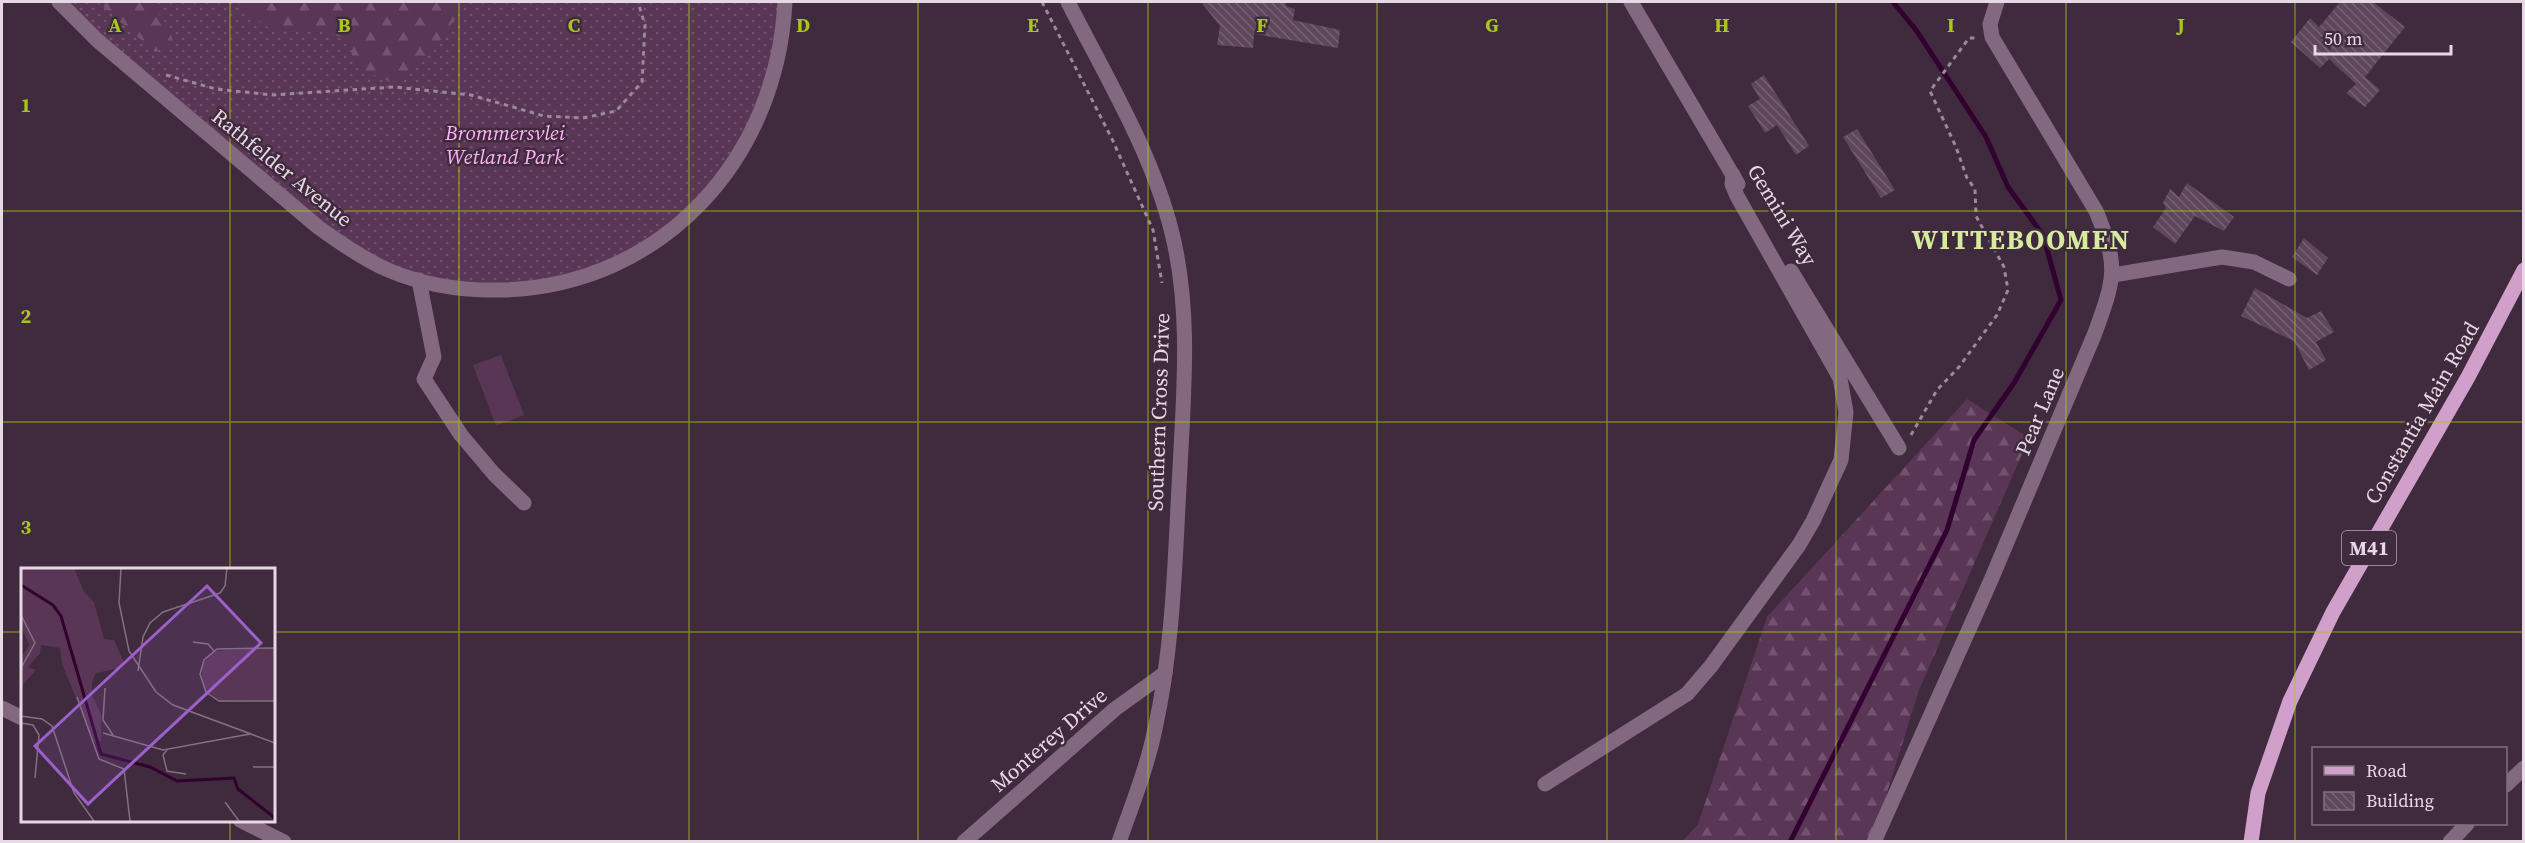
<svg xmlns="http://www.w3.org/2000/svg" width="2525" height="843" viewBox="0 0 2525 843" font-family="'Source Serif 4',serif">
	<style>
		.grass { fill: url(#grass-dots) }
		.forest { fill: url(#forest-firs) }
		.garden { fill: #5a3656 }
		.lines { fill: none; stroke-linecap: round; stroke-linejoin: round }
		.stream { stroke: #31012f; stroke-width: 5 }
		.building { fill: url(#building-back-hatch) }
		.path { stroke: #9a8998; stroke-width: 3; stroke-dasharray: 4.5 4.5; stroke-linecap: butt }
		.minor { stroke: #82697f; stroke-width: 15 }
		.major { stroke: #d09fca; stroke-width: 15 }
		.grid { fill: none; stroke: #a9c71b; stroke-width: 1.5; stroke-opacity: 0.55 }
		.labels { text-anchor: middle; stroke-width: 5; stroke-linejoin: round; paint-order: stroke }
		.shield { fill: #402a3d; stroke: #b4a4b2; stroke-width: 1.5 }
		.shield-label { font-size: 20px; font-weight: bold; fill: #e6d8e4 }
		.park-label { font-size: 21px; font-style: italic; fill: #feb0f6; stroke: #402a3d }
		.street-label { font-size: 21px; fill: #e6d8e4; stroke: #402a3d }
		.district-label { font-size: 27px; font-weight: bold; letter-spacing: 1.5px; fill: #d7eb9f; stroke: #402a3d }
		.inset-river { fill: none; stroke: #31012f; stroke-width: 3 }
		.inset-road { fill: none; stroke: #827080; stroke-width: 1.5 }
		.view { fill: #9b60ca; fill-opacity: 0.15; stroke: #9b60ca; stroke-width: 3 }
		.inset-edge { fill: none; stroke: #e6d8e4; stroke-width: 3 }
		.grid-label { font-size: 20px; text-anchor: middle; font-weight: bold; fill: #a9c71b; stroke: #402a3d; stroke-width: 5; stroke-linejoin: round; paint-order: stroke }
	</style>
	<defs>
		<pattern id="grass-dots" width="8" height="8" patternUnits="userSpaceOnUse" patternTransform="scale(1.5)"><rect width="8" height="8" fill="#5a3656"/><path d="M2 2h.1M6 6h.1" fill="none" stroke="#72526e" stroke-width="1.8" stroke-linecap="round"/></pattern>
		<pattern id="forest-firs" width="22" height="20" patternUnits="userSpaceOnUse" patternTransform="scale(1.5)"><rect width="22" height="20" fill="#5a3656"/><path d="M5 1l3.5 6h-7zM16 11l3.5 6h-7z" fill="#72526e"/></pattern>
		<pattern id="building-back-hatch" width="6" height="6" patternUnits="userSpaceOnUse" patternTransform="scale(1.5)"><rect width="6" height="6" fill="#5e475b"/><path d="M-1 5l2 2M0 0l6 6M5-1l2 2" fill="none" stroke="#756172"/></pattern>
	</defs>
	<rect width="100%" height="100%" fill="#402a3d"/>
	<!-- grass -->
	<path class="grass" d="M59 2H785L749 139 672 229 565 283 451 287 346 247Z"/>
	<!-- forest -->
	<g class="forest">
		<path d="M98 2H150L168 26 174 44 155 52Z"/>
		<path d="M237 2H466L432 53 392 83 354 66 349 40 317 28 271 30Z"/>
		<path d="M1967 399 2029 438 1919 690 1872 841 1682 842 1698 824 1767 617Z"/>
	</g>
	<!-- garden -->
	<path class="garden" d="M501 355 524 415 496 426 473 365Z"/>
	<g class="lines">
		<!-- stream -->
		<path class="stream" d="M1790 842 1947 530 1974 440 2014 383 2061 300 2043 235 2008 187 1986 137 1916 30 1893 2"/>
	</g>
	<!-- building -->
	<g class="building">
		<path d="M1201 2H1286V6L1295 9 1293 20 1340 30 1338 48 1254 34 1253 48 1217 45 1220 26Z"/>
		<path d="M2340 2H2373L2405 27 2365 77 2380 90 2365 107 2346 93 2356 84 2329 59 2320 68 2291 42 2310 18 2319 27Z"/>
		<path d="M1764 75 1809 146 1796 155 1777 125 1765 133 1748 106 1760 99 1751 84Z"/>
		<path d="M1857 129 1895 190 1881 198 1843 137Z"/>
		<path d="M2187 183 2234 217 2224 231 2195 216 2175 244 2153 227 2166 208 2163 203 2170 189 2179 197Z"/>
		<path d="M2304 238 2328 258 2317 275 2292 257Z"/>
		<path d="M2255 288 2307 318 2321 311 2334 332 2316 342 2326 360 2309 370 2294 341 2241 316Z"/>
	</g>
	<g class="lines">
		<!-- path -->
		<g class="path">
			<path d="M1042 2 1112 139 1153 230 1162 283"/>
			<path d="M166 75 216 89 272 95 394 87 471 95 544 116 583 118 616 111 642 82 645 25 638 2"/>
			<path d="M1911 435 1937 390 1959 367 1997 315 2008 290 2004 267 1976 216 1975 189 1967 178 1956 147 1930 91 1969 38H1975"/>
		</g>
		<!-- minor -->
		<g class="minor">
			<path d="M59 2 97 40 318 227C340 243 363 259 388 270 423 285 465 291 503 290 664 285 777 158 785 2"/>
			<path d="M1068 2C1105 75 1152 152 1172 233 1191 310 1184 389 1180 468 1175 555 1174 644 1155 729 1147 768 1132 805 1119 842"/>
			<path d="M1631 2 1738 184"/>
			<path d="M1791 271 1899 448"/>
			<path d="M2113 275 2222 257 2254 262 2289 279"/>
			<path d="M419 280 434 357 424 379 461 435 494 474 524 503"/>
			<path d="M2 708 22 718"/>
			<path d="M1545 784 1687 694 1711 666 1799 545 1813 521 1841 460 1846 412 1840 378 1737 196 1732 184 1733 175"/>
			<path d="M2506 785 2524 768"/>
			<path d="M240 820 284 842"/>
			<path d="M964 842 1115 709 1165 673"/>
			<path d="M1874 842 1991 580 2095 333C2115 278 2119 266 2096 211L1992 37 1990 24 1997 2"/>
			<path d="M2450 842 2467 824"/>
		</g>
		<!-- major -->
		<path class="major" d="M2251 842 2258 793 2290 701 2333 612 2468 377 2524 270"/>
	</g>
	<!-- grid -->
	<path class="grid" d="M230 2V570M459 2V842M689 2V842M918 2V842M1148 2V842M1377 2V842M1607 2V842M1836 2V842M2066 2V842M2295 2V842M2 211H2524M2 422H2524M2 632H22M273 632H2524M230 820V842"/>
	<g class="labels">
		<!-- shield labels -->
		<rect class="shield" x="2342" y="531" width="54" height="34" rx="4.5"/>
		<g class="shield-label">
			<text x="2369" y="555">M41</text>
		</g>
		<!-- park labels -->
		<g class="park-label">
			<text x="505" y="140">Brommersvlei<tspan x="505" dy="24">Wetland Park</tspan></text>
		</g>
		<!-- street labels -->
		<g class="street-label">
			<text transform="translate(282 168) rotate(39)" y="7">Rathfelder Avenue</text>
			<text transform="translate(1782 215) rotate(59)" y="7">Gemini Way</text>
			<text transform="translate(2040 411) rotate(-67)" y="7">Pear Lane</text>
			<text transform="translate(1159 412) rotate(-88)" y="7">Southern Cross Drive</text>
			<text transform="translate(2422 413) rotate(-60)" y="7">Constantia Main Road</text>
			<text transform="translate(1049 740) rotate(-41)" y="7">Monterey Drive</text>
		</g>
		<!-- district labels -->
		<g class="district-label">
			<text x="2021" y="249">WITTEBOOMEN</text>
		</g>
	</g>
	<!-- overview -->
	<g transform="translate(21 568)">
		<rect width="254" height="254" fill="#402a3d"/>
		<path d="M253 80V133L201 134 183 121 180 99 193 83Z" fill="#5a3656"/>
		<path d="M0 0H53L63 24 73 34 83 71 93 72 103 94 99 100 75 105 71 114V127L80 146V173L73 174 41 96 39 80 20 77 19 85 7 99 15 102 0 119V90L8 77 0 58ZM226 81 241 82V88L253 85V113H243L234 120 230 119 236 108 225 109 222 123 214 129 208 94 232 90Z" fill="#5a3656"/>
		<path class="inset-river" d="M0 17 32 37 40 48 80 186 129 199 156 213 213 210 217 221 254 250"/>
		<path class="inset-road" d="M100 0 98 35 108 83 135 124 152 137 254 175M0 47 14 75 0 100M172 74 187 76 193 83M254 80 196 81 183 92 179 106 185 124 198 133H254M117 103 122 69 129 55 142 44 199 25 204 18 206 0M84 120 82 152 92 167M56 129 78 191 103 201 109 253M0 148 21 151 31 158 53 225 73 253M0 155 12 157 18 167 14 210M82 165 142 182 229 166M146 182 142 187 146 203 165 206M232 199H254M204 234 218 253"/>
		<path class="view" d="M186 18 240 75 67 236 14 178Z"/>
		<rect width="254" height="254" class="inset-edge"/>
	</g>
	<g class="grid-label">
		<text x="115" y="32">A</text>
		<text x="344" y="32">B</text>
		<text x="574" y="32">C</text>
		<text x="803" y="32">D</text>
		<text x="1033" y="32">E</text>
		<text x="1262" y="32">F</text>
		<text x="1492" y="32">G</text>
		<text x="1722" y="32">H</text>
		<text x="1951" y="32">I</text>
		<text x="2181" y="32">J</text>
		<text x="26" y="112">1</text>
		<text x="26" y="323">2</text>
		<text x="26" y="534">3</text>
	</g>
	<!-- border -->
	<rect width="2525" height="843" fill="none" stroke="#e6d8e4" stroke-width="6"/>
	<!-- legend -->
	<rect x="2312" y="747" width="195" height="78" fill="#402a3d" stroke="#827080" stroke-width="1.5"/>
	<rect x="2324" y="766" width="30" height="9" fill="#d09fca" stroke="#827080" stroke-width="1.5"/>
	<text x="2366" y="777" font-size="18" fill="#e6d8e4">Road</text>
	<rect x="2324" y="792" width="30" height="18" fill="url(#building-back-hatch)" stroke="#827080" stroke-width="1.5"/>
	<text x="2366" y="807" font-size="18" fill="#e6d8e4">Building</text>
	<!-- scale -->
	<path d="M2315 45v9h136v-9" fill="none" stroke="#e6d8e4" stroke-width="3"/>
	<text x="2324" y="45" font-size="18" fill="#e6d8e4" stroke="#402a3d" stroke-width="4.5" paint-order="stroke">50 m</text>
</svg>
